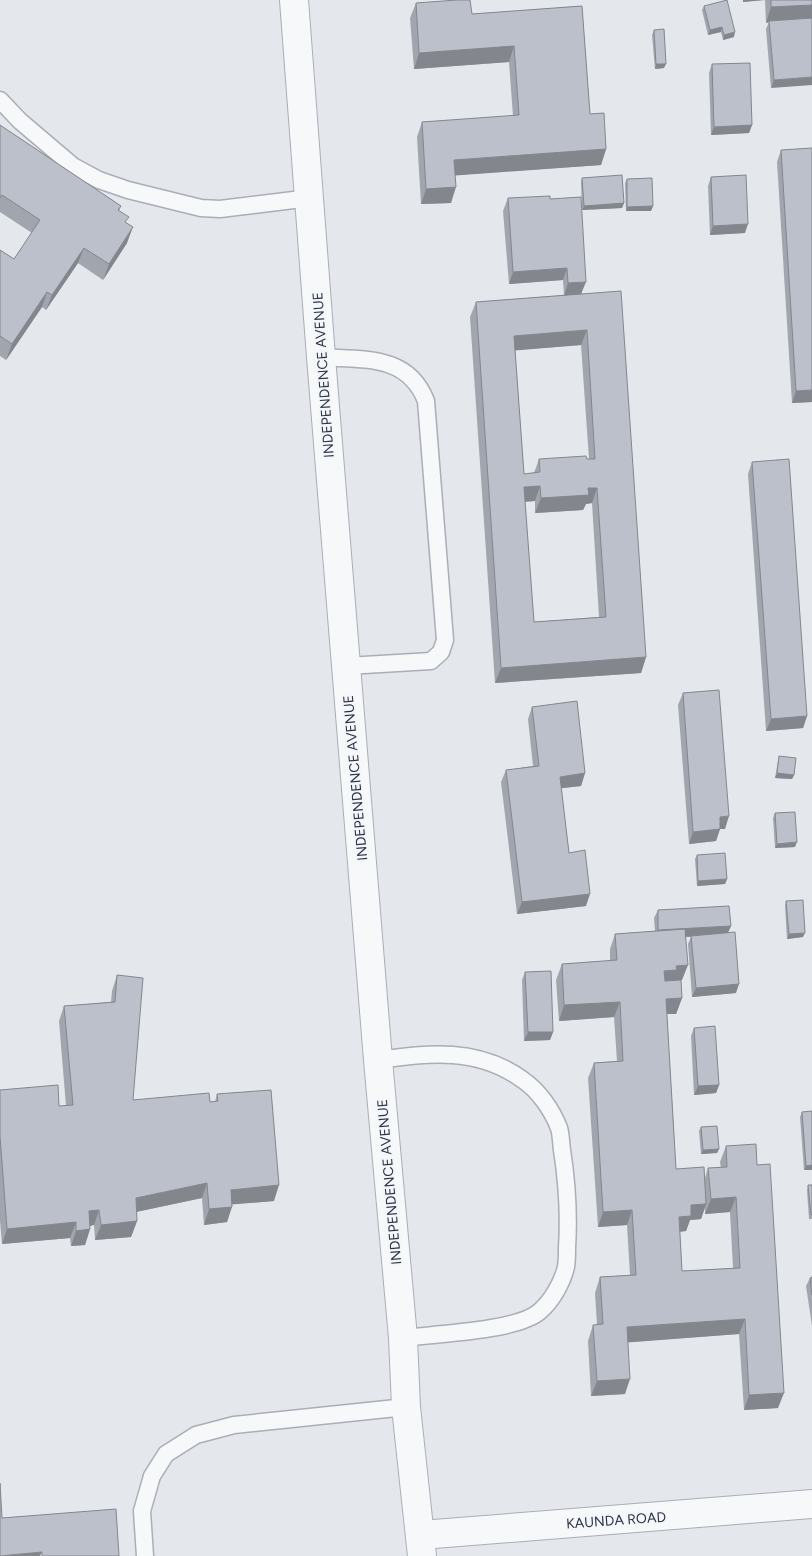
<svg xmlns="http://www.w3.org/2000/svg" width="812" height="1556" viewBox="0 0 812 1556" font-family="Figtree,sans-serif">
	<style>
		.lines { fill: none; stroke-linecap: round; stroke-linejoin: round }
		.lane-casing { stroke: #a9aeb7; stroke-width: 19 }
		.street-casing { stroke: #a9aeb7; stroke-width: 30 }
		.lane { stroke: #f7f8fa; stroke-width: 16 }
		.street { stroke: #f7f8fa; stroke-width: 28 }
		.wall { fill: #a1a5ae; fill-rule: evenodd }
		.shaded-wall { fill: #83868d }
		.building { fill: #bbc0ca; stroke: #83868d; fill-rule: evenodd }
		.labels { text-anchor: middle; stroke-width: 4.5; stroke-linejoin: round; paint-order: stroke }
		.street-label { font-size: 14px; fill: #2b3445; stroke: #f4f6f9 }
	</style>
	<rect width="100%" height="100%" fill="#e4e7ec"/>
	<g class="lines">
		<defs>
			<g id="lane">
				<path d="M0 100 20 121 73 166 99 180 128 190 201 208 220 209 310 198"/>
				<path d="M321 357C363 360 408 354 426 401L445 640 441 652 431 661 347 666"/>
				<path d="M378 1060C429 1053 478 1047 523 1080 539 1091 552 1110 559 1128 561 1134 561 1143 562 1150 567 1182 569 1216 567 1248 567 1254 567 1261 566 1267 562 1283 552 1301 539 1312 516 1331 436 1334 403 1338"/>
				<path d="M145 1556 142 1511 152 1476 166 1454 196 1435 234 1425 406 1407"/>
			</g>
			<g id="street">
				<path d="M294 0 321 357 378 1060 403 1338 406 1407 422 1556"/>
				<path d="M421 1535 812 1504"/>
			</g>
		</defs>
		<!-- lane casing -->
		<use href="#lane" class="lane-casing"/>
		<!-- street casing -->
		<use href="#street" class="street-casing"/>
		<!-- lane -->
		<use href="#lane" class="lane"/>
		<!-- street -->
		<use href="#street" class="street"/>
	</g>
	<!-- wall -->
	<g class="wall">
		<path d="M743 0H812L771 88 766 29 769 22 766 23 765 0 743 2Z"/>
		<path d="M416 3 472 14 582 6 590 114 606 149 601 165 455 175 451 203 421 204 417 137 422 122 513 116 509 62 414 69 410 18Z"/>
		<path d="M704 6 734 37 723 40 721 32 708 35 702 10Z"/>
		<path d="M654 30 664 68 655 69 652 35Z"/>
		<path d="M712 64 752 125 749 133 711 135 709 73Z"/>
		<path d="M0 125 121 206 119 211 126 223 127 243 103 280 78 263 46 310 42 307 6 360 0 356V250L14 259 32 233 0 212Z"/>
		<path d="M781 150 812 402 792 403 777 162Z"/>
		<path d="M711 177 745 233 710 235 708 186Z"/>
		<path d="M582 178 624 203 622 208 582 210 581 182Z"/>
		<path d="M627 179 653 206 651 211H626L625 183Z"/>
		<path d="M508 198 550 199 582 294 646 657 641 673 495 683 470 317 476 302 564 295 563 280 509 284 503 211ZM581 345 589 459H539L534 473 524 474 515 350ZM535 501V513L583 510 586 504 592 503 599 617 534 622 525 502Z"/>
		<path d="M752 462 807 716 803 728 766 731 748 474Z"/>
		<path d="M683 693 725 829H720L716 841 689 844 678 705Z"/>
		<path d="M532 707 585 773 581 786 561 788 569 853 586 906 517 914 501 782 506 770 533 766 528 719Z"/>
		<path d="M779 756 794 775 792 779 775 778 778 761Z"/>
		<path d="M775 813 795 847 775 848 773 818Z"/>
		<path d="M697 855 727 879 725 884 697 886 695 859Z"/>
		<path d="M786 901 803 937 787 939 785 906Z"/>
		<path d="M658 910 731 926 728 932 736 993 692 997 688 944 691 937H686L682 980 677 981 682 998 676 1014H667L676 1169 705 1178 708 1168H721L720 1162 726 1146 757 1165 778 1408 744 1410 739 1334 628 1342 625 1394 591 1396 588 1341 593 1325H597L595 1293 600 1277 630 1275 627 1225 598 1227 588 1078 594 1063 617 1061 614 1017 559 1021 556 980 562 964 610 961V949L615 934 655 931 654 918ZM705 1208V1214L730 1212 733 1268 682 1271 680 1232 686 1231 690 1220 701 1219Z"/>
		<path d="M525 972 553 1032 550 1040 524 1041 522 980Z"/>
		<path d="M117 975 133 1100 210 1102H215L217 1094 274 1201 232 1204 227 1222 204 1225 202 1198 136 1212 137 1221 131 1237 95 1240 94 1225 90 1226V1229L85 1245 71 1246 70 1238 2 1244 0 1221V1090L59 1106H66L59 1021 64 1006 111 1002 112 991Z"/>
		<path d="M694 1028 719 1085 716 1093 694 1095 691 1036Z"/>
		<path d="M812 1111V1170H804L800 1117 802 1112Z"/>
		<path d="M701 1127 719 1149 717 1153 701 1154 699 1131Z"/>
		<path d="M808 1185H812V1219H809L807 1190Z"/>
		<path d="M812 1277V1326L806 1286 810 1278Z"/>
	</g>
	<!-- shaded-wall -->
	<g class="shaded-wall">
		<path d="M743 0H765L743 2Z"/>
		<path d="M812 5V19L769 21V22L766 23 771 7Z"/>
		<path d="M722 27 721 32 708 35 710 30Z"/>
		<path d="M735 32 734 37 723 40 724 35Z"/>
		<path d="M514 46 509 62 414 69 419 53Z"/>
		<path d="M656 64H666L664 68 655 69Z"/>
		<path d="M812 77V85L771 88 774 80Z"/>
		<path d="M752 125 749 133 711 135 714 127Z"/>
		<path d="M606 149 601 165 449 176 454 160Z"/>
		<path d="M456 187 451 203 421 204 426 189Z"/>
		<path d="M624 203 622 208 582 210 584 206Z"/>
		<path d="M653 206 651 211H626L627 207Z"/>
		<path d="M748 224 745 233 710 235 713 226Z"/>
		<path d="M133 227 127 243 103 280 109 264Z"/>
		<path d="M84 248 78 263 46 310 52 295Z"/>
		<path d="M567 268 563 280 509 284 513 272Z"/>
		<path d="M586 282 581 294 564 296 568 283Z"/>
		<path d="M47 292 42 307 6 360 12 344Z"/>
		<path d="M587 330 581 345 509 351 514 336Z"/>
		<path d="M812 390V402L792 403 796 391Z"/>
		<path d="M540 486 535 501 519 502 524 487Z"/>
		<path d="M588 488H597L592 503 586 504 583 510 535 513 541 498Z"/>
		<path d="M646 657 641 673 495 683 501 668Z"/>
		<path d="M807 716 803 728 766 731 771 719Z"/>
		<path d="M585 773 581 786 555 789 560 777Z"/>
		<path d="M777 773 794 775 792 779 775 778Z"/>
		<path d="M729 816 725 829H715L720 817Z"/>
		<path d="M720 829 716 841 689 844 693 832Z"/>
		<path d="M797 842 795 847 775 848 777 844Z"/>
		<path d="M727 879 725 884 697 886 698 881Z"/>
		<path d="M590 894 586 906 517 914 522 902Z"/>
		<path d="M731 926 727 935 655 938 658 930Z"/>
		<path d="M805 933 803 937 787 939 789 934Z"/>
		<path d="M688 965 682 980 673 981 659 986 664 971 676 966Z"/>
		<path d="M739 984 736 993 692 997 696 988Z"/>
		<path d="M682 998 676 1014H660L666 999Z"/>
		<path d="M620 1002 614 1017 559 1021 564 1005Z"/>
		<path d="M528 1032H553L550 1040 524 1041Z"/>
		<path d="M719 1085 716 1093 694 1095 698 1086Z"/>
		<path d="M719 1149 717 1153 701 1154 703 1150Z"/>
		<path d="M812 1165V1170H804L806 1166Z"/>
		<path d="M207 1183 202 1198 131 1213 136 1198Z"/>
		<path d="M279 1185 274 1201 225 1205 231 1190Z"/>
		<path d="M736 1197 730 1212 705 1214 711 1199Z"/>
		<path d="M706 1204 701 1219 690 1220 686 1231 673 1232 679 1217 691 1205Z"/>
		<path d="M232 1207 227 1222 204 1225 209 1209Z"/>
		<path d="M99 1210 94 1225 83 1227 89 1211Z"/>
		<path d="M632 1210 627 1225 598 1227 603 1212Z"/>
		<path d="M137 1221 131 1237 95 1240 101 1225Z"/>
		<path d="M76 1222 70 1238 2 1244 7 1229Z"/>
		<path d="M90 1229 85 1245 71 1246 76 1231Z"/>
		<path d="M745 1319 739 1334 621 1343 627 1327Z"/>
		<path d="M630 1379 625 1394 591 1396 597 1381Z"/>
		<path d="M784 1393 778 1408 744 1410 749 1395Z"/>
		<path d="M42 1552 40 1556H5V1555Z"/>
	</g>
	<!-- building -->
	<g class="building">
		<path d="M457 0H470L472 14 582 6 590 114 604 113 606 149 454 160 456 187 426 189 422 122 519 115 514 46 419 53 416 3Z"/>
		<path d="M727 0 735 32 724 35 722 27 710 30 704 6Z"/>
		<path d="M771 0H812V5L771 7Z"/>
		<path d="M812 18V77L774 80 769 21Z"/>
		<path d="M664 29 666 64H656L654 30Z"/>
		<path d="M750 63 752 125 714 127 712 64Z"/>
		<path d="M0 125 121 206 118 210 129 217 125 222 133 227 109 264 84 248 52 295 47 292 12 344 0 336V250L14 259 40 220 2 195 0 198Z"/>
		<path d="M812 148V390L796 391 781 150Z"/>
		<path d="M622 175 624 203 584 206 582 178Z"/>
		<path d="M746 175 748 224 713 226 711 177Z"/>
		<path d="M652 178 653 206 627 207V179Z"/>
		<path d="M550 196V199L581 197 586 282 568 283 567 268 513 272 508 198Z"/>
		<path d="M621 291 646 657 501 668 476 302ZM587 330 595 459H587L586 456 539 459 540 472 524 474 514 336ZM540 486 541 498 589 495 588 488H597L606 617 534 622 524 487Z"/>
		<path d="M789 459 807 716 771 719 752 462Z"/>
		<path d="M719 690 729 816 720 817V829L693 832 683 693Z"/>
		<path d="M577 701 585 773 560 777 569 853 585 850 590 894 522 902 506 770 539 766 532 707Z"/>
		<path d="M779 756 796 758 794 775 777 773Z"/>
		<path d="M795 812 797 842 777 844 775 813Z"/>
		<path d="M725 853 727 879 698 881 697 855Z"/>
		<path d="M803 900 805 933 789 934 786 901Z"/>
		<path d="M729 906 731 926 658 930V910Z"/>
		<path d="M685 929 688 965 676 966 677 970 664 971 665 981 681 980 682 998 666 999 676 1169 704 1167 706 1204 691 1205V1216L679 1217 682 1271 740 1268 736 1197 711 1199 708 1168 727 1167 726 1146 756 1144 757 1165 770 1164 784 1393 749 1395 745 1319 627 1327 630 1379 597 1381 593 1325 603 1324 600 1277 636 1275 632 1210 603 1212 594 1063 623 1061 620 1002 564 1005 562 964 617 960 615 934Z"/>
		<path d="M735 932 739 984 696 988 691 936Z"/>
		<path d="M551 971 553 1032H528L525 972Z"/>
		<path d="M117 975 143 978 133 1100 209 1093 210 1102 218 1101 217 1094 271 1090 279 1185 231 1190 232 1207 209 1209 207 1183 136 1198 137 1221 101 1225 99 1210 89 1211 90 1229 76 1231V1222L7 1229 0 1136V1090L58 1085 59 1106 73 1105 64 1006 115 1002Z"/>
		<path d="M715 1026 719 1085 698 1086 694 1028Z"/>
		<path d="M812 1111V1165L806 1166 802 1112Z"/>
		<path d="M717 1126 719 1149 703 1150 701 1127Z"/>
		<path d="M808 1185H812V1214L811 1215Z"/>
		<path d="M812 1277V1295L810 1278Z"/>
		<path d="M0 1483 2 1518 116 1509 119 1556H42V1552L0 1556Z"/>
	</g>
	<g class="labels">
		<!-- street labels -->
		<g class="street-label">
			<text transform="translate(323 375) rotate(-94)" y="5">INDEPENDENCE AVENUE</text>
			<text transform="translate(355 778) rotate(-95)" y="5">INDEPENDENCE AVENUE</text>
			<text transform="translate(389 1182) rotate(-95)" y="5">INDEPENDENCE AVENUE</text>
			<text transform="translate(616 1520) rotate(-4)" y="5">KAUNDA ROAD</text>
		</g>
	</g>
</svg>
